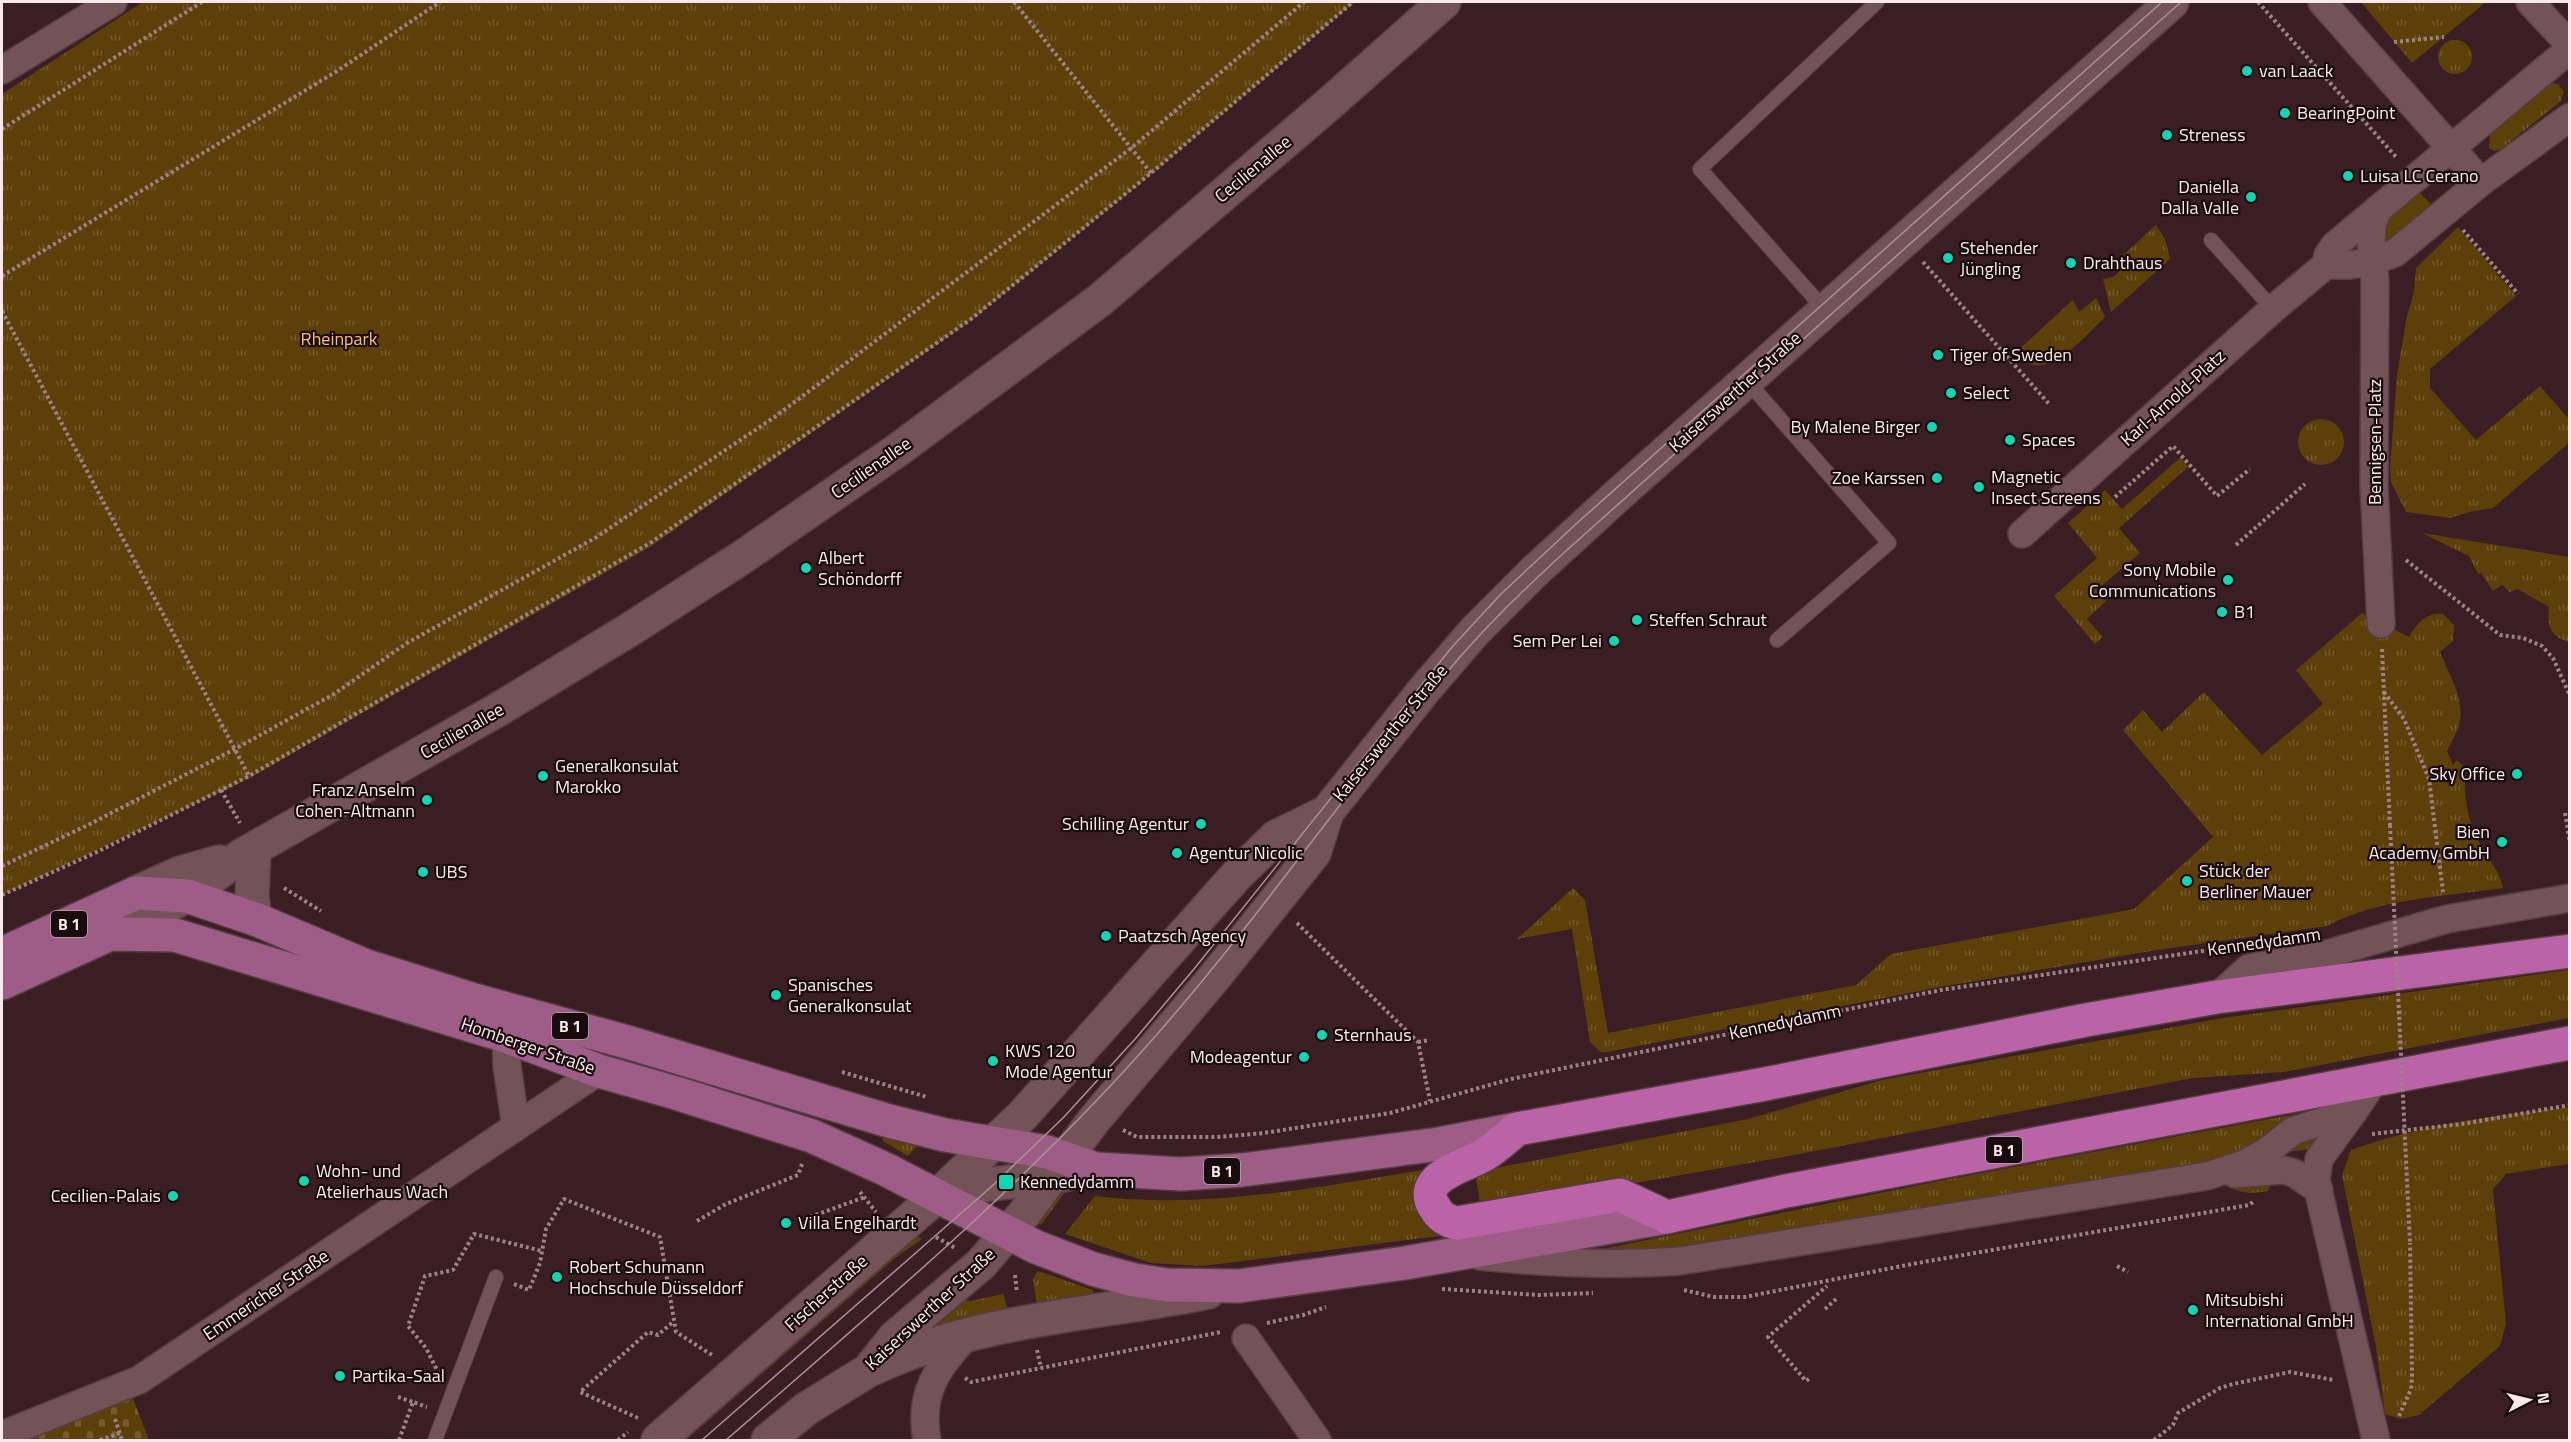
<svg xmlns="http://www.w3.org/2000/svg" width="2571" height="1442" viewBox="0 0 2571 1442" font-family="'Titillium Web',sans-serif">
	<style>
		.grass { fill: url(#grass-tufts) }
		.cemetery { fill: url(#cemetery-stones) }
		.lines { fill: none; stroke-linecap: round; stroke-linejoin: round }
		.lane-casing { stroke: #553d42; stroke-width: 16 }
		.street-casing { stroke: #553d42; stroke-width: 30 }
		.secondary-casing { stroke: #553d42; stroke-width: 36 }
		.primary-casing { stroke: #553d42; stroke-width: 36 }
		.highway-casing { stroke: #553d42; stroke-width: 36 }
		.path { stroke: #9b8387; stroke-width: 4; stroke-dasharray: 3 3; stroke-linecap: butt }
		.lane { stroke: #735357; stroke-width: 14 }
		.street { stroke: #735357; stroke-width: 27 }
		.secondary { stroke: #735357; stroke-width: 33 }
		.primary { stroke: #9e5d87; stroke-width: 33 }
		.highway { stroke: #ba64a7; stroke-width: 33 }
		.tram { stroke: #aa9397; stroke-width: 1.5 }
		.path-bridge { stroke: #9b8387; stroke-width: 4; stroke-dasharray: 3 3; stroke-linecap: butt }
		.poi-dot { fill: #12d5b4; stroke: #190c0e; stroke-width: 2 }
		.labels { text-anchor: middle; stroke-width: 4.5; stroke-linejoin: round; paint-order: stroke }
		.shield { fill: #190c0e; stroke: #b9a7a9; stroke-width: 1.5 }
		.shield-label { font-size: 16px; font-weight: bold; fill: #fde9ec }
		.poi-label { font-size: 18px; fill: #fde9ec; stroke: #190c0e; text-anchor: start }
		.street-label { font-size: 18px; fill: #fde9ec; stroke: #190c0e }
		.park-label { font-size: 18px; fill: #fec061; stroke: #190c0e }
	</style>
	<defs>
		<pattern id="grass-tufts" width="24" height="20" patternUnits="userSpaceOnUse" patternTransform="scale(1.5)"><rect width="24" height="20" fill="#5d3f09"/><path d="M3 7l-1-3M5 7V3M7 7l1-3M15 17l-1-3M17 17v-4M19 17l1-3" fill="none" stroke="#755b2d"/></pattern>
		<pattern id="cemetery-stones" width="16" height="16" patternUnits="userSpaceOnUse" patternTransform="scale(1.5)"><rect width="16" height="16" fill="#5d3f09"/><path d="M2 7V4a2 2 0 0 1 4 0v3zM10 15v-3a2 2 0 0 1 4 0v3z" fill="#755b2d"/></pattern>
	</defs>
	<rect width="100%" height="100%" fill="#3a1e23"/>
	<!-- grass -->
	<g class="grass">
		<path d="M143 2H1355L1152 174 973 319 650 547 250 778 2 895V94Z"/>
		<path d="M2361 2H2486L2412 63Z"/>
		<circle cx="2455" cy="57" r="17"/>
		<path d="M2549 83 2558 84 2564 92 2560 102 2501 149 2495 151 2489 148 2490 134Z"/>
		<path d="M2418 191 2432 205 2430 215 2384 244 2375 222Z"/>
		<path d="M2156 225 2165 239 2170 259 2111 312 2103 279C2117 278 2123 271 2121 257Z"/>
		<path d="M2458 227 2516 296 2430 369V388L2476 440 2540 386 2569 419 2570 442 2493 508 2473 511 2450 518 2406 512 2391 482 2390 468 2397 375 2407 316 2414 292 2416 268Z"/>
		<path d="M2096 298 2105 317C2088 333 2051 378 2026 362 2023 360 2019 354 2017 351L2073 300 2079 312Z"/>
		<circle cx="2321" cy="442" r="23"/>
		<path d="M2181 457 2188 467 2119 528 2140 553 2097 590 2106 601 2087 619 2103 637 2095 644 2054 596 2097 558 2068 523 2105 490 2122 509Z"/>
		<path d="M2422 533 2569 557V642C2550 637 2547 625 2549 607L2518 589 2510 592 2502 585 2493 591 2481 573 2478 574 2469 556Z"/>
		<path d="M2362 613 2409 637C2417 624 2426 612 2443 614L2454 625 2453 641 2440 652C2449 674 2466 701 2459 725 2457 733 2451 742 2447 751L2453 765 2457 760 2466 769C2462 797 2469 827 2484 851 2493 866 2499 870 2503 888 2447 896 2376 899 2327 926L2157 950 1940 987 1602 1053 1590 1042 1572 929 1517 939 1573 888 1585 900 1608 1033 1856 985 1891 954 2134 909 2213 837 2123 730 2143 710 2162 732 2204 692 2262 755 2323 704 2296 670Z"/>
		<path d="M2569 970V1018L2284 1072 2193 1078 1784 1157 1624 1185 1480 1203 1475 1172 1748 1119 1882 1080 2223 1018Z"/>
		<path d="M2569 1107V1164L2506 1174 2493 1189 2506 1324 2500 1346 2419 1415 2401 1419 2385 1414 2376 1347 2342 1175 2351 1150C2426 1123 2492 1116 2569 1107Z"/>
		<path d="M2296 1114 2322 1115 2320 1148 2287 1152 2276 1166 2268 1191C2237 1197 2228 1187 2204 1170L1691 1254 1592 1251 1950 1179Z"/>
		<path d="M882 1136 920 1143 908 1156 883 1141Z"/>
		<path d="M1435 1168 1454 1234 1203 1266 1151 1263 1065 1234 1095 1196C1209 1210 1323 1186 1435 1168Z"/>
		<path d="M1060 1190 1066 1191 1041 1225 1035 1222Z"/>
		<path d="M915 1234 922 1239 895 1258 686 1440H679Z"/>
		<path d="M1038 1271 1093 1290V1297L1037 1305 1033 1279Z"/>
		<path d="M1003 1294 1008 1310 940 1327 938 1324V1320L963 1299 970 1301Z"/>
	</g>
	<!-- cemetery -->
	<path class="cemetery" d="M132 1396 149 1440H17Z"/>
	<g class="lines">
		<defs>
			<g id="lane">
				<path d="M2211 240 2273 309"/>
				<path d="M1826 311 1700 169 1877 2"/>
				<path d="M1747 381 1889 543 1777 640"/>
				<path d="M435 1440 496 1277"/>
			</g>
			<g id="street">
				<path d="M2322 2 2481 182"/>
				<path d="M2530 2 2570 45"/>
				<path d="M2 70 113 2"/>
				<path d="M2378 209 2372 225 2371 241 2375 281 2374 486 2381 624"/>
				<path d="M2326 265H2350L2373 261 2395 253 2481 182 2570 117"/>
				<path d="M2022 534 2273 309 2326 265 2328 255 2335 245 2570 49"/>
				<path d="M2217 997 2249 968 2324 955 2447 919 2570 898"/>
				<path d="M506 1036 507 1066 516 1127"/>
				<path d="M2354 1111 2319 1159 2316 1180 2376 1440"/>
				<path d="M2235 1174 2283 1170 2294 1173 2319 1190"/>
				<path d="M1480 1256C1547 1263 1613 1266 1680 1261L2207 1176 2244 1164 2266 1152 2293 1131 2354 1111 2374 1081"/>
				<path d="M1246 1338 1317 1440"/>
				<path d="M2 1435 139 1380 599 1071"/>
				<path d="M927 1440C918 1394 938 1365 970 1333"/>
			</g>
			<g id="secondary">
				<path d="M254 850 252 896 255 919"/>
				<path d="M136 893 180 873 219 862"/>
				<path d="M110 934 187 896 241 856 499 709 629 630 741 558 899 449 1100 300 1329 104 1444 2"/>
				<path d="M938 1196 969 1187 1064 1175"/>
				<path d="M874 1368C979 1318 1096 1315 1208 1292"/>
				<path d="M658 1440 936 1197 1023 1115 1236 876 1276 837 1327 812"/>
				<path d="M768 1440 806 1409 869 1370 895 1337 981 1264 1024 1214 1094 1120 1213 979 1314 853 1327 812 1425 689 1475 631 1535 571 1618 495 2172 2"/>
			</g>
			<g id="primary">
				<path d="M2 954 136 893 187 896 255 919 366 966 474 1000 627 1042 889 1121 945 1135 1047 1152 1096 1169 1181 1174 1242 1170 1439 1144 1517 1129"/>
				<path d="M2 983 110 934 175 935 506 1036 599 1071 676 1093 812 1136 885 1169 1036 1247 1093 1269 1134 1280 1167 1285 1239 1286 1405 1263 1667 1217"/>
			</g>
			<path id="highway" d="M2570 951 2217 997 2086 1020 1765 1084 1517 1129C1506 1138 1496 1148 1484 1155 1466 1166 1414 1177 1435 1208 1440 1217 1446 1221 1457 1223L1620 1195 1667 1217 1786 1191 2570 1043"/>
		</defs>
		<!-- lane casing -->
		<use href="#lane" class="lane-casing"/>
		<!-- street casing -->
		<use href="#street" class="street-casing"/>
		<!-- secondary casing -->
		<use href="#secondary" class="secondary-casing"/>
		<!-- primary casing -->
		<use href="#primary" class="primary-casing"/>
		<!-- highway casing -->
		<use href="#highway" class="highway-casing"/>
		<!-- path -->
		<g class="path">
			<path d="M1014 2 1151 173"/>
			<path d="M2258 2 2397 158"/>
			<path d="M2394 42 2444 37"/>
			<path d="M2 129 202 2"/>
			<path d="M2463 230 2518 294"/>
			<path d="M1923 262 2050 405"/>
			<path d="M2 276 337 71 440 2"/>
			<path d="M2 311 249 776"/>
			<path d="M2115 497 2173 446 2217 496 2250 469"/>
			<path d="M2236 545 2305 484"/>
			<path d="M2406 560 2500 635 2523 638 2542 646 2553 658 2570 696"/>
			<path d="M2382 649 2390 825"/>
			<path d="M2384 692 2404 719 2429 779 2443 892"/>
			<path d="M221 790 240 823"/>
			<path d="M2565 813 2570 843"/>
			<path d="M2 866 88 825 235 749 334 694 407 643 595 538 776 416 1130 149 1304 2"/>
			<path d="M284 888 321 911"/>
			<path d="M2 895 99 851 249 776 650 543 971 319 1151 173 1353 2"/>
			<path d="M1297 923 1418 1042 1430 1101"/>
			<path d="M1418 1042 1430 1040"/>
			<path d="M842 1072 927 1097"/>
			<path d="M1123 1130 1137 1137H1216L1264 1133 1390 1113 1511 1079 1941 990 2229 947"/>
			<path d="M2372 1134 2462 1124 2570 1105"/>
			<path d="M860 1192 876 1212"/>
			<path d="M810 1217 865 1197"/>
			<path d="M697 1221 726 1204 798 1175 802 1164"/>
			<path d="M936 1237 955 1248"/>
			<path d="M2117 1266 2128 1272"/>
			<path d="M1015 1275 1017 1293"/>
			<path d="M514 1284 529 1290 540 1263 546 1229 564 1199 660 1237 676 1332 712 1355"/>
			<path d="M1442 1289 1539 1295 1593 1293"/>
			<path d="M1684 1290 1714 1297H1745L1912 1264 2249 1205 2254 1201"/>
			<path d="M670 1292 685 1283"/>
			<path d="M1825 1309 1836 1299"/>
			<path d="M1267 1323 1303 1315 1326 1307"/>
			<path d="M1037 1350 1041 1368"/>
			<path d="M439 1374 426 1348 408 1326 425 1276 453 1270 474 1234 542 1251"/>
			<path d="M965 1378 971 1382 1221 1332"/>
			<path d="M1809 1379 1806 1381 1768 1337 1827 1286"/>
			<path d="M398 1397 413 1402"/>
			<path d="M2399 1416 2411 1389 2412 1376 2410 1243"/>
			<path d="M638 1418 580 1392 648 1332 658 1335 674 1321"/>
			<path d="M115 1419 122 1440"/>
			<path d="M100 1440 120 1433"/>
			<path d="M399 1440 413 1402 427 1407"/>
			<path d="M618 1440 628 1432"/>
			<path d="M2154 1440 2173 1425 2178 1413 2220 1388 2233 1384 2290 1372 2334 1380"/>
		</g>
		<!-- lane -->
		<use href="#lane" class="lane"/>
		<!-- street -->
		<use href="#street" class="street"/>
		<!-- secondary -->
		<use href="#secondary" class="secondary"/>
		<!-- primary -->
		<use href="#primary" class="primary"/>
		<!-- highway -->
		<use href="#highway" class="highway"/>
		<!-- tram -->
		<g class="tram">
			<path d="M702 1440 991 1187 1063 1118 1136 1038 1194 969 1452 647 1501 594 1576 524 2162 2"/>
			<path d="M726 1440C869 1315 1017 1192 1144 1049 1256 924 1350 783 1460 657 1499 612 1542 572 1586 533L2181 2"/>
		</g>
		<!-- path-bridge -->
		<path class="path-bridge" d="M2390 825 2410 1243"/>
	</g>
	<!-- markers -->
	<g class="poi-dot">
		<circle cx="2247" cy="71" r="6"/>
		<circle cx="2285" cy="113" r="6"/>
		<circle cx="2167" cy="135" r="6"/>
		<circle cx="2348" cy="176" r="6"/>
		<circle cx="2251" cy="197" r="6"/>
		<circle cx="1948" cy="258" r="6"/>
		<circle cx="2071" cy="263" r="6"/>
		<circle cx="1938" cy="355" r="6"/>
		<circle cx="1951" cy="393" r="6"/>
		<circle cx="1932" cy="427" r="6"/>
		<circle cx="2010" cy="440" r="6"/>
		<circle cx="1937" cy="478" r="6"/>
		<circle cx="1979" cy="487" r="6"/>
		<circle cx="806" cy="568" r="6"/>
		<circle cx="2228" cy="580" r="6"/>
		<circle cx="2222" cy="612" r="6"/>
		<circle cx="1637" cy="620" r="6"/>
		<circle cx="1614" cy="641" r="6"/>
		<circle cx="2517" cy="774" r="6"/>
		<circle cx="543" cy="776" r="6"/>
		<circle cx="427" cy="800" r="6"/>
		<circle cx="1201" cy="824" r="6"/>
		<circle cx="2502" cy="842" r="6"/>
		<circle cx="1177" cy="853" r="6"/>
		<circle cx="423" cy="872" r="6"/>
		<circle cx="2187" cy="881" r="6"/>
		<circle cx="1106" cy="936" r="6"/>
		<circle cx="776" cy="995" r="6"/>
		<circle cx="1322" cy="1035" r="6"/>
		<circle cx="1304" cy="1057" r="6"/>
		<circle cx="993" cy="1061" r="6"/>
		<circle cx="304" cy="1181" r="6"/>
		<rect x="998" y="1174" width="16" height="16" rx="3"/>
		<circle cx="173" cy="1196" r="6"/>
		<circle cx="786" cy="1223" r="6"/>
		<circle cx="557" cy="1277" r="6"/>
		<circle cx="2193" cy="1310" r="6"/>
		<circle cx="340" cy="1376" r="6"/>
	</g>
	<g class="labels">
		<!-- shield labels -->
		<g class="shield">
			<rect x="51" y="911" width="36" height="26" rx="4.5"/>
			<rect x="552" y="1013" width="36" height="26" rx="4.5"/>
			<rect x="1986" y="1137" width="36" height="26" rx="4.5"/>
			<rect x="1204" y="1158" width="36" height="26" rx="4.5"/>
		</g>
		<g class="shield-label">
			<text x="69" y="930">B 1</text>
			<text x="570" y="1032">B 1</text>
			<text x="2004" y="1156">B 1</text>
			<text x="1222" y="1177">B 1</text>
		</g>
		<!-- poi labels -->
		<g class="poi-label">
			<text x="2259" y="77">van Laack</text>
			<text x="2297" y="119">BearingPoint</text>
			<text x="2179" y="141">Streness</text>
			<text x="2360" y="182">Luisa LC Cerano</text>
			<text x="2239" y="193" text-anchor="end">Daniella<tspan x="2239" dy="21">Dalla Valle</tspan></text>
			<text x="1960" y="254">Stehender<tspan x="1960" dy="21">Jüngling</tspan></text>
			<text x="2083" y="269">Drahthaus</text>
			<text x="1950" y="361">Tiger of Sweden</text>
			<text x="1963" y="399">Select</text>
			<text x="1920" y="433" text-anchor="end">By Malene Birger</text>
			<text x="2022" y="446">Spaces</text>
			<text x="1991" y="483">Magnetic<tspan x="1991" dy="21">Insect Screens</tspan></text>
			<text x="1925" y="484" text-anchor="end">Zoe Karssen</text>
			<text x="818" y="564">Albert<tspan x="818" dy="21">Schöndorff</tspan></text>
			<text x="2216" y="576" text-anchor="end">Sony Mobile<tspan x="2216" dy="21">Communications</tspan></text>
			<text x="2234" y="618">B1</text>
			<text x="1649" y="626">Steffen Schraut</text>
			<text x="1602" y="647" text-anchor="end">Sem Per Lei</text>
			<text x="555" y="772">Generalkonsulat<tspan x="555" dy="21">Marokko</tspan></text>
			<text x="2505" y="780" text-anchor="end">Sky Office</text>
			<text x="415" y="796" text-anchor="end">Franz Anselm<tspan x="415" dy="21">Cohen-Altmann</tspan></text>
			<text x="1189" y="830" text-anchor="end">Schilling Agentur</text>
			<text x="2490" y="838" text-anchor="end">Bien<tspan x="2490" dy="21">Academy GmbH</tspan></text>
			<text x="1189" y="859">Agentur Nicolic</text>
			<text x="2199" y="877">Stück der<tspan x="2199" dy="21">Berliner Mauer</tspan></text>
			<text x="435" y="878">UBS</text>
			<text x="1118" y="942">Paatzsch Agency</text>
			<text x="788" y="991">Spanisches<tspan x="788" dy="21">Generalkonsulat</tspan></text>
			<text x="1334" y="1041">Sternhaus</text>
			<text x="1005" y="1057">KWS 120<tspan x="1005" dy="21">Mode Agentur</tspan></text>
			<text x="1292" y="1063" text-anchor="end">Modeagentur</text>
			<text x="316" y="1177">Wohn- und<tspan x="316" dy="21">Atelierhaus Wach</tspan></text>
			<text x="1020" y="1188">Kennedydamm</text>
			<text x="161" y="1202" text-anchor="end">Cecilien-Palais</text>
			<text x="798" y="1229">Villa Engelhardt</text>
			<text x="569" y="1273">Robert Schumann<tspan x="569" dy="21">Hochschule Düsseldorf</tspan></text>
			<text x="2205" y="1306">Mitsubishi<tspan x="2205" dy="21">International GmbH</tspan></text>
			<text x="352" y="1382">Partika-Saal</text>
		</g>
		<!-- street labels -->
		<g class="street-label">
			<text transform="translate(1253 169) rotate(-40)" y="6">Cecilienallee</text>
			<text transform="translate(1735 392) rotate(-42)" y="6">Kaiserswerther Straße</text>
			<text transform="translate(2173 398) rotate(-42)" y="6">Karl-Arnold-Platz</text>
			<text transform="translate(2375 442) rotate(-90)" y="6">Bennigsen-Platz</text>
			<text transform="translate(871 468) rotate(-35)" y="6">Cecilienallee</text>
			<text transform="translate(462 731) rotate(-30)" y="6">Cecilienallee</text>
			<text transform="translate(1390 733) rotate(-51)" y="6">Kaiserswerther Straße</text>
			<text transform="translate(2264 942) rotate(-8)" y="6">Kennedydamm</text>
			<text transform="translate(1785 1022) rotate(-12)" y="6">Kennedydamm</text>
			<text transform="translate(528 1046) rotate(19)" y="6">Homberger Straße</text>
			<text transform="translate(826 1293) rotate(-42)" y="6">Fischerstraße</text>
			<text transform="translate(266 1295) rotate(-34)" y="6">Emmericher Straße</text>
			<text transform="translate(930 1309) rotate(-43)" y="6">Kaiserswerther Straße</text>
		</g>
		<!-- park labels -->
		<g class="park-label">
			<text x="339" y="345">Rheinpark</text>
		</g>
	</g>
	<!-- border -->
	<rect width="2571" height="1442" fill="none" stroke="#fde9ec" stroke-width="6"/>
	<!-- north arrow -->
	<g transform="translate(2529 1400) rotate(83)" stroke="#190c0e" stroke-width="4.5" paint-order="stroke">
	<path d="M0-4.5L10 22L0 15L-10 22Z" fill="#fde9ec"/>
	<text y="-9" font-size="16" font-weight="bold" text-anchor="middle" fill="#fde9ec">N</text>
	</g>
</svg>
